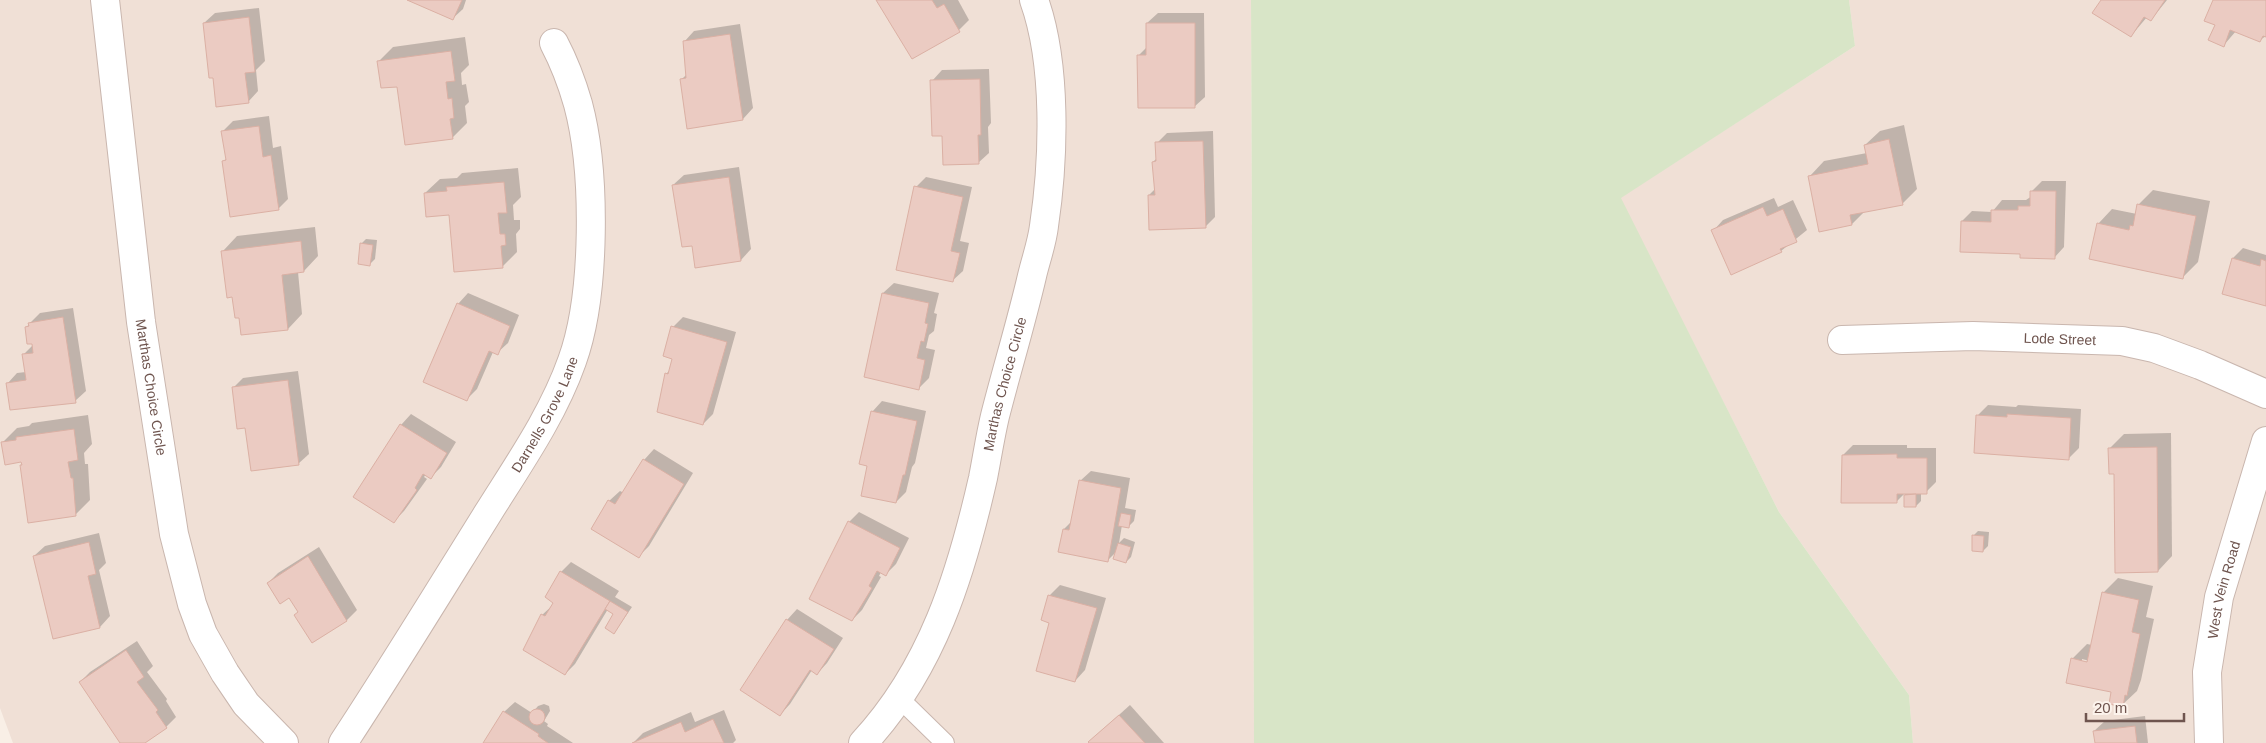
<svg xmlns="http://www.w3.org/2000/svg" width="2266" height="743" viewBox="0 0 2266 743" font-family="Helvetica,sans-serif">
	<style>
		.residential { fill: #f0e0d6 }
		.green { fill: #d8e5c7 }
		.shadow { fill: #0003; fill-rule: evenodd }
		.building { fill: #ebcbc2; stroke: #dbb0a4 }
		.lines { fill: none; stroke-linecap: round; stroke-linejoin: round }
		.lane-casing { stroke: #c9b6ae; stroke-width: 20 }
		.street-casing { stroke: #c9b6ae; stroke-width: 30 }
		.lane { stroke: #fff; stroke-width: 18 }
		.street { stroke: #fff; stroke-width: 28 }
		.labels { text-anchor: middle; stroke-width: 5; stroke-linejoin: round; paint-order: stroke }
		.street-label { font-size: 14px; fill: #6f554f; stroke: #fcf3ec }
	</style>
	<rect width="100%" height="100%" fill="#f9efe6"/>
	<!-- residential -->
	<g class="residential">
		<path d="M0 0H1251L1254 743H13L0 708Z"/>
		<path d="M1849 0H2266V743H1913L1909 695 1779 512 1620 198 1855 46Z"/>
	</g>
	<!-- green -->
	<path class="green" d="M1251 0H1849L1855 46 1621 198 1779 512 1909 695 1913 743H1254Z"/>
	<!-- shadow -->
	<g class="shadow">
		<path d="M410 0H466L463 9 452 19Z"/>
		<path d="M878 0H958L969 20 959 30Z"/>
		<path d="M2102 0H2167L2151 20 2147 17 2131 36Z"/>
		<path d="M2214 0H2266V36L2260 40 2236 31 2224 45 2216 24Z"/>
		<path d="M259 8 265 61 256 70 258 91 248 102 214 76 204 23 215 13Z"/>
		<path d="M1158 13H1204L1205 97 1194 107 1139 55 1147 47V23Z"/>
		<path d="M740 24 753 108 743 119 681 80 687 74 684 42 694 31Z"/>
		<path d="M465 37 469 65 461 73 462 85 466 84 469 102 465 106 467 123 452 138 398 85 379 61 393 47Z"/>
		<path d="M989 69 991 123 988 127 989 153 978 163 943 134 932 81 942 70Z"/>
		<path d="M269 116 273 148 281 146 288 199 278 209 224 161 227 158 223 131 233 121Z"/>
		<path d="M1904 125 1917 189 1902 204 1865 211 1852 224 1810 176 1824 161 1867 153 1865 145 1880 131Z"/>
		<path d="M1213 131 1215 217 1205 227 1149 195 1156 188 1153 162 1157 158V143L1167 133Z"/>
		<path d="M739 167 751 249 741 260 693 244 673 185 684 175Z"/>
		<path d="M518 168 521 197 513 205 514 220H520V229L516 234 517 252 502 267 450 214 425 193 440 179 457 178 462 173Z"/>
		<path d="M926 177 972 187 960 241 969 243 963 271 952 281 916 187Z"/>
		<path d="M2042 181H2066L2064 247 2054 258 2021 252 1962 221 1972 211 1992 212 2002 200H2026L2032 196V191Z"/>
		<path d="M2153 190 2210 201 2198 262 2183 277 2098 224 2112 209 2137 214 2139 204Z"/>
		<path d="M1774 198 1778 207 1793 200 1807 230 1781 251 1713 231 1723 220Z"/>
		<path d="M315 227 318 256 304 271 298 272 302 314 288 329 240 316 223 251 237 236Z"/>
		<path d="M366 239 377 240 375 259 370 264 361 244Z"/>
		<path d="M2243 248 2266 255V305L2233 258Z"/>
		<path d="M894 283 939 293 934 313 937 314 934 331 929 335 926 348 935 350 929 378 919 388 865 376 883 293Z"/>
		<path d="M468 293 519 315 508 343 497 353 493 352 477 389 467 399 458 304Z"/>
		<path d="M73 308 86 391 75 401 7 384 17 373 26 372 23 355 33 345 26 328 30 323 40 313Z"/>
		<path d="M683 317 736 332 713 414 703 424 666 374 670 370 674 358 673 327Z"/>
		<path d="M298 371 309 454 298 464 246 427 233 388 243 378Z"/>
		<path d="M882 401 926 411 915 463 912 467 906 492 896 502 872 412Z"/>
		<path d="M1988 405 2016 407 2018 405 2081 409 2079 448 2068 459 1978 415Z"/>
		<path d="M411 414 456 442 441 467 431 477 426 474 424 477 427 479 404 511 394 521 401 425Z"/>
		<path d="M88 415 92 444 84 453 85 464H88L90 500 75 515 21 465 23 464 3 442 17 428 29 426 32 423Z"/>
		<path d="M2171 433 2172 556 2158 571 2115 473 2110 448 2124 434Z"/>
		<path d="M1853 445H1907V448H1936V482L1926 492H1921V501L1916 506H1905V493L1896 502 1843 455Z"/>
		<path d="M654 449 693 473 649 546 639 556 609 501 620 491 624 493 644 460Z"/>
		<path d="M1091 471 1130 478 1125 508 1136 510 1134 521 1129 526 1122 525 1119 543 1124 538 1135 542 1131 557 1126 562 1116 552 1107 561 1060 551 1064 529 1072 521 1080 481Z"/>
		<path d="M859 512 909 538 896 564 886 574 881 572 879 576 881 577 862 610 852 620 849 522Z"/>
		<path d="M1978 531 1989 532 1988 546 1983 551 1973 536Z"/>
		<path d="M99 533 106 563 99 570 110 616 100 627 34 556 45 546Z"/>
		<path d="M319 547 357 610 347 620 313 642 299 611 289 596 268 583 278 573Z"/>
		<path d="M571 562 619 591 615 597 632 607 614 633 615 614 608 609 575 664 565 674 542 615 553 605 561 572Z"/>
		<path d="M2118 578 2153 586 2146 617 2154 619 2141 680 2137 691 2122 705 2112 692 2072 659 2087 644 2092 645 2103 593ZM2082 659 2094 662 2093 664 2082 662Z"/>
		<path d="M1060 585 1106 598 1085 670 1075 681 1049 596Z"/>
		<path d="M797 609 843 638 827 663 817 674 812 670 790 704 780 715 787 620Z"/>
		<path d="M137 641 153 666 147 672 167 699 166 701 176 717 166 727 143 743H121L80 682 90 672Z"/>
		<path d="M515 702 532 713 538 706 544 704 549 706 550 711 544 721 548 724 547 726 573 743H484L504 712Z"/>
		<path d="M1130 705 1164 743H1090L1100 732Z"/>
		<path d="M724 710 736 740 733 743H633L643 733 691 712 695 722Z"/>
		<path d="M2145 716 2148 743H2096L2094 731 2105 721Z"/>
	</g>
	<!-- building -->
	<g class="building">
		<path d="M407 0H462L453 20Z"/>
		<path d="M876 0H932L937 8 944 4 960 32 912 59Z"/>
		<path d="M2101 0H2165L2151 21 2144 17 2131 37 2092 13Z"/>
		<path d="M2213 0H2266V37L2263 36 2260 42 2230 30 2224 47 2208 40 2215 25 2204 21Z"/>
		<path d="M249 17 255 72 245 73 249 103 216 107 213 78H209L203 23Z"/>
		<path d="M1146 23H1195V108H1138L1137 55H1146Z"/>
		<path d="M730 34 743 120 687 129 680 79 686 78 683 41Z"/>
		<path d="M451 51 455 81 446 82 448 99 452 98 454 118 450 119 453 139 405 145 397 87 381 88 377 61Z"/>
		<path d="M980 79 981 135H978L979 164 943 165 942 136H932L930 80Z"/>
		<path d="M259 126 263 157 271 155 279 210 230 217 222 161 226 160 221 131Z"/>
		<path d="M1889 139 1903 205 1850 215 1852 225 1819 232 1808 176 1868 164 1864 145Z"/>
		<path d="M1203 141 1206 228 1149 230 1148 195H1155L1152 162 1156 161 1155 142Z"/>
		<path d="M729 177 741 261 695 268 692 246 682 247 672 185Z"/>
		<path d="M504 182 507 213H498L500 234H505L506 245 501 246 503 268 454 272 449 215 426 217 424 193 447 191 446 187Z"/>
		<path d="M914 186 963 197 951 251 960 253 953 282 896 270Z"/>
		<path d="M2030 191H2056L2055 259 2020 258V254L1960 252 1961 221 1991 222V210H2018V206H2030Z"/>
		<path d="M2137 204 2196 216 2183 279 2089 259 2097 223 2129 230 2130 225 2133 226Z"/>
		<path d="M1763 207 1767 216 1783 209 1797 242 1780 249 1782 252 1731 275 1711 230Z"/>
		<path d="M301 241 304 272 282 275 288 330 241 335 239 318H235L232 297 227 298 221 251Z"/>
		<path d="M360 243 373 245 370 266 358 264Z"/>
		<path d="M2232 258 2260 266 2261 259 2266 261V306L2222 294Z"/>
		<path d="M882 293 929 303 925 323 928 324 924 342 921 341 917 358 925 360 919 390 864 377Z"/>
		<path d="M457 303 510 326 498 355 489 351 467 401 423 382Z"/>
		<path d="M63 317 76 403 10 410 6 383 26 380 22 354 33 353 32 344H27L25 327 29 326 28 323Z"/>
		<path d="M671 326 727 342 703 425 657 412 665 373 668 374 672 359 663 356Z"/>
		<path d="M288 380 299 465 251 471 245 428 237 429 232 387Z"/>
		<path d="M871 411 917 421 905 475H903L896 503 861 496 867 466 859 464Z"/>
		<path d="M2007 414 2071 418 2069 460 1974 453 1976 415 2007 417Z"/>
		<path d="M400 424 447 453 431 479 423 474 415 488 417 490 394 523 353 497Z"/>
		<path d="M74 429 78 460 68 462 71 478H73L76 516 28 523 20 465H22L21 462 5 465 1 442 16 440V437Z"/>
		<path d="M2157 447 2158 572 2115 573 2114 474H2109L2108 448Z"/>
		<path d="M1897 454V458H1927V494H1897V503H1841L1842 455Z"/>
		<path d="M643 459 684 484 639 558 591 529 608 500 615 504Z"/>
		<path d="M1079 480 1121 488 1108 562 1058 552 1063 529 1069 530Z"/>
		<path d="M1916 494V507H1904V495Z"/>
		<path d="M1121 513 1131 515 1129 528 1118 526Z"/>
		<path d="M848 521 900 548 886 576 877 571 869 586 872 588 852 621 809 599Z"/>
		<path d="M1972 535 1984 536 1983 552 1972 551Z"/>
		<path d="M89 542 96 574 88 576 100 628 53 639 33 556Z"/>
		<path d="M1118 543 1131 547 1126 563 1113 559Z"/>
		<path d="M308 556 347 621 312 643 294 615 298 612 289 598 280 604 267 583Z"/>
		<path d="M560 571 610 601 565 675 523 650 541 614 545 616 553 603 545 597Z"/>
		<path d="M2102 592 2139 600 2132 632 2140 634 2127 696 2125 695 2123 707 2109 704 2111 692 2066 683 2071 658 2087 662Z"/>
		<path d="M1048 595 1097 608 1075 682 1036 671 1049 623 1041 620Z"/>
		<path d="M610 601 628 612 614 634 605 628 613 614 605 609Z"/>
		<path d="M786 619 834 649 817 675 810 670 780 716 740 690Z"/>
		<path d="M126 650 144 677 137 682 158 710 156 712 167 728 145 743H120L79 682Z"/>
		<circle cx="537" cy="717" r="8"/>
		<path d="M503 711 539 734 538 736 548 743H483Z"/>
		<path d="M1119 715 1145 743H1089L1088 742Z"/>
		<path d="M713 719 724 743H632L681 722 685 732Z"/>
		<path d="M2135 726 2137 743H2095L2093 731Z"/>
	</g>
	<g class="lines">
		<defs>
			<path id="lane" d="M900 699 945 743"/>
			<g id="street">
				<path id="s1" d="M105 0 141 322 174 534 192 604 203 634 225 673 246 704 284 743"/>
				<path id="s2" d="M1842 340 1973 336 2122 341 2154 348 2200 365 2266 394"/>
				<path id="s3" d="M343 743C393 667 440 590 488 513 518 465 553 415 572 361 596 295 596 171 578 104 572 83 564 62 554 43"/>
				<path id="s4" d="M863 743C932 669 961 575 983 478 987 458 990 437 995 416 1007 369 1021 323 1032 276 1036 259 1042 243 1044 226 1054 159 1057 64 1034 0"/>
				<path id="s5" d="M2209 743 2207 672 2219 597 2266 441"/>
			</g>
		</defs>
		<!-- lane casing -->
		<use href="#lane" class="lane-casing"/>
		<!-- street casing -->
		<use href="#street" class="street-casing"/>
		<!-- lane -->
		<use href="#lane" class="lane"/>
		<!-- street -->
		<use href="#street" class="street"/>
	</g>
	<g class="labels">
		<!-- street labels -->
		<g class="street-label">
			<text dy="5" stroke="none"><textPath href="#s2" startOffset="218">Lode Street</textPath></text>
			<text dy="5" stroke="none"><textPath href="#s4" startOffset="391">Marthas Choice Circle</textPath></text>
			<text dy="5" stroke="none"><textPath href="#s1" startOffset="390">Marthas Choice Circle</textPath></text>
			<text dy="5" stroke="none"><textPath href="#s3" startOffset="386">Darnells Grove Lane</textPath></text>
			<text dy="5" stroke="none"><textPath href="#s5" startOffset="155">West Vein Road</textPath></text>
		</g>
	</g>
	<!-- scale -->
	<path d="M2086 713v8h98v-8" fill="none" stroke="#6f554f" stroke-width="2.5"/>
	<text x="2094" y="713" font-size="15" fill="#6f554f" stroke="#fcf3ec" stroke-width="4" paint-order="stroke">20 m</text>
</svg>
